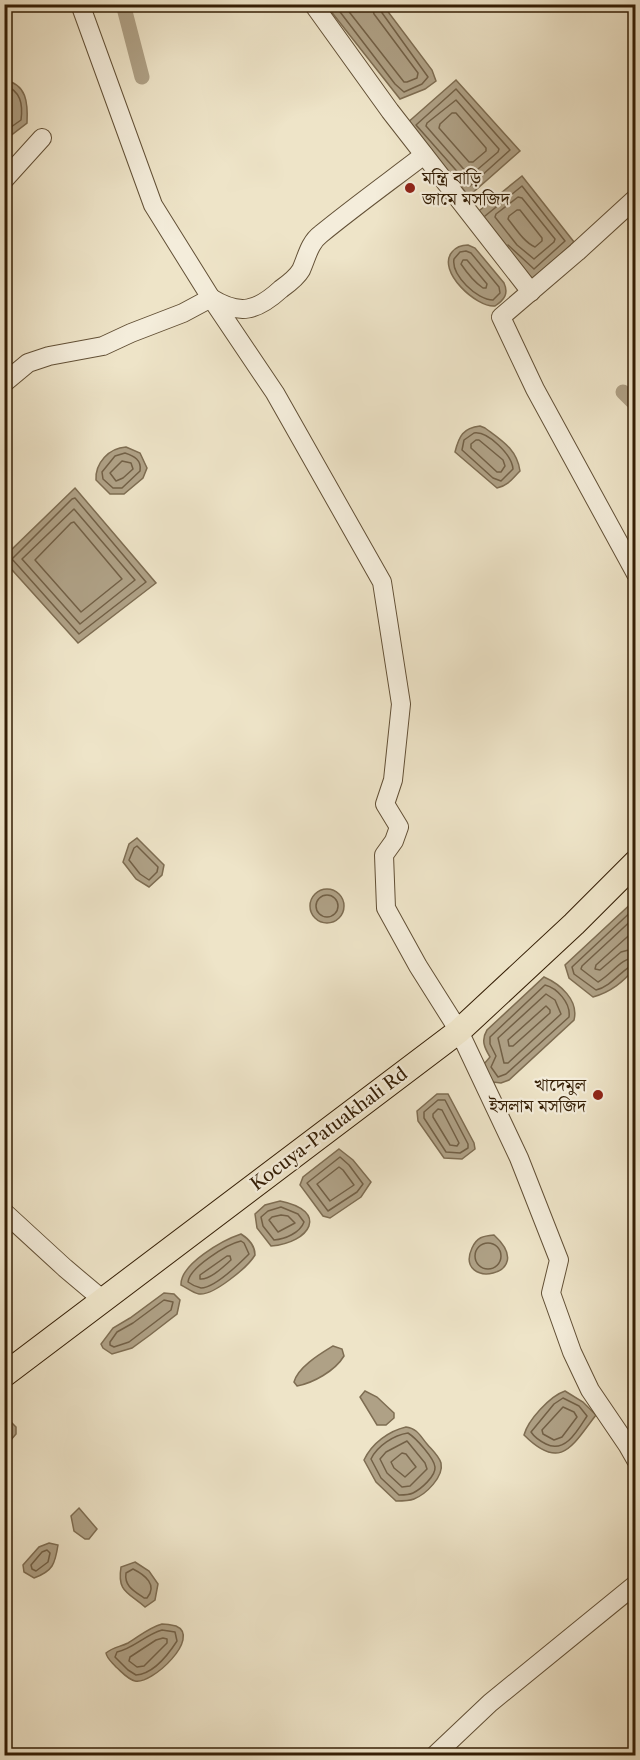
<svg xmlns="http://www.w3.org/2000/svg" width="640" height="1760" viewBox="0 0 640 1760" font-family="'Libre Caslon Text','Noto Serif Bengali',serif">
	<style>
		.water { fill: #afa186; stroke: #7e6d52; stroke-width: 1.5 }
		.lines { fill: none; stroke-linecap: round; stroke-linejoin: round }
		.shore { stroke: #726046; stroke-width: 1.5 }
		.canal { stroke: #afa186; stroke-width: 15 }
		.minor-casing { stroke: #625036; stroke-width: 20 }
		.major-casing { stroke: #341e05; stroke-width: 26 }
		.minor { stroke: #f4eddb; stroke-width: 18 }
		.major { stroke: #eee4c8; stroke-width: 24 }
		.poi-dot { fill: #8f2418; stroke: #f4eddb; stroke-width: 2 }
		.labels { text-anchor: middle; stroke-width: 4.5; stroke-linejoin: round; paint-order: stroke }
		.poi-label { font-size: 18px; fill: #341e05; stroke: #f4eddb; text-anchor: start }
		.street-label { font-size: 18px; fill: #341e05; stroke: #f4eddb }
	</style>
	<rect width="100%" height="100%" fill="#eee4c8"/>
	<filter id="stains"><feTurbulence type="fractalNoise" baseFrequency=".00333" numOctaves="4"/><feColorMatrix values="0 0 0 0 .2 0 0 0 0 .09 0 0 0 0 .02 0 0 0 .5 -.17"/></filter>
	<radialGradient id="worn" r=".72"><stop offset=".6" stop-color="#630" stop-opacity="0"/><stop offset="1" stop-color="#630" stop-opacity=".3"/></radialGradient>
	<!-- water -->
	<g class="water">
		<path d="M326 5H383L432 70 436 81 425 89 400 99Z"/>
		<path d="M4 80C27 84 28 103 27 123L5 140Z"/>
		<path d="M456 80 520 151 469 196 406 124Z"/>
		<path d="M522 176 574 242 533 279 507 254 475 214Z"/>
		<path d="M468 245 475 248 504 283C509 294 504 300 495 306 477 308 436 271 452 252 456 247 461 245 468 245Z"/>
		<path d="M480 426 485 428C501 440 517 449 520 471 513 478 508 486 497 488L455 452C459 436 463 428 480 426Z"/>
		<path d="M126 447 140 453 147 468 143 478 124 494H110L96 480C95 463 109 448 126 447Z"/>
		<path d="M75 488 156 583 78 643 4 561 5 556Z"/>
		<path d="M137 838 164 865 162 875 149 887 136 879 123 862 129 844Z"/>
		<circle cx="327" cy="906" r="17"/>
		<path d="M635 900V968C623 982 611 992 593 997L569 978 565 965Z"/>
		<path d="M544 977C560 984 579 1000 574 1020L509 1080 501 1083 493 1082 484 1067V1064L490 1057C484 1047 481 1040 487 1030Z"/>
		<path d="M437 1094H448L474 1143 475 1149 462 1159 444 1158 418 1121 417 1111Z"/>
		<path d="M339 1149 353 1160 371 1182 361 1197 330 1218 323 1216 300 1185 303 1177Z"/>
		<path d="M280 1201C330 1211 310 1243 271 1246L257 1228 255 1214 265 1205Z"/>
		<path d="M241 1234C249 1239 255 1246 255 1255 248 1267 213 1296 199 1294 193 1293 187 1288 181 1285 180 1264 223 1240 241 1234Z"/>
		<path d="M494 1235C540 1277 453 1290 472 1248 477 1237 483 1236 494 1235Z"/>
		<path d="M164 1293 174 1294 180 1300 177 1314 150 1335 132 1348 112 1354 103 1348 101 1344 113 1328 130 1318Z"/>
		<path d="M333 1346 342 1349 344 1356C335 1371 313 1383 297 1386L294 1382C298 1367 320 1354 333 1346Z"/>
		<path d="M365 1391 377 1397 394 1413V1418L386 1425H377L360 1397Z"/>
		<path d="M565 1391 583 1402 596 1415C572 1446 561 1472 524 1435 528 1420 550 1396 565 1391Z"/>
		<path d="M5 1416 16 1427V1434L5 1447Z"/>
		<path d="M406 1427C417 1428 421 1437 427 1444 432 1450 439 1456 441 1463 444 1477 426 1494 414 1499 409 1501 402 1501 396 1501L376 1482 364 1460C372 1443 389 1431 406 1427Z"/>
		<path d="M79 1508 97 1529 89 1539H85L74 1531 71 1516Z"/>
		<path d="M49 1543 58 1545C55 1564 53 1571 34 1578L24 1572 23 1565 39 1547Z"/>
		<path d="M135 1562 149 1571 158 1584 155 1600 145 1607C128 1592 117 1592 121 1567Z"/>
		<path d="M162 1624C166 1624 172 1625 176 1626 202 1637 152 1685 135 1681 127 1679 122 1672 116 1667 112 1662 107 1659 106 1653 113 1647 120 1647 128 1643 140 1636 148 1628 162 1624Z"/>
	</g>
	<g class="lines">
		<!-- shore -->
		<g class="shore">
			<path d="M334 4 395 84 404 92 422 84 428 77 380 10 379 4"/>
			<path d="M343 4 404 82H407L417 78 418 73 374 14 371 4"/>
			<path d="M4 85C21 91 23 104 21 120L4 132"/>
			<path d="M456 89 510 150 470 186 416 125Z"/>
			<path d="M456 100 499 149 498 152 471 175 468 174 426 126 427 123Z"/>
			<path d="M452 113H456L486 148V151L473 162H469L439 128 440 124Z"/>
			<path d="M518 197 522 198 555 239 554 242 534 259 517 245 495 217 496 214Z"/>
			<path d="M517 210H520L542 238V241L535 247C524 242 516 229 508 219L509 216Z"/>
			<path d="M485 216 522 186 565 241 534 269 508 245"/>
			<path d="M466 251 471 253 499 287 500 293 493 300C477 300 451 275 454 259L460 252Z"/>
			<path d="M463 260H467L487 284 486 288H483C474 282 467 273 461 264Z"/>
			<path d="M474 433C488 431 512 455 513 469L501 481 493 478 462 450 464 440Z"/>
			<path d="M476 440H479L503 460 505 466 501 472H497L471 448V444Z"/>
			<path d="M125 453C134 456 142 460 140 471L122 488H113L103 479 102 472 115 456Z"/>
			<path d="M122 461 131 463 133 469 123 478 116 481 110 473Z"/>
			<path d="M75 498 146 582 79 634 12 559 72 499Z"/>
			<path d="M74 509 135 580 80 624 22 559Z"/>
			<path d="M74 522 122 579 81 612 35 560 71 523Z"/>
			<path d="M137 846 158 867 157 872 149 880 140 874 129 860 134 848Z"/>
			<circle cx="327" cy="906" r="11"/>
			<path d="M636 907 572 967 574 974 596 990C613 986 624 966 636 964"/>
			<path d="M636 916 582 966 581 969 598 982C611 975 621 958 636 957"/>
			<path d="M636 929 596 965 595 969 600 970 621 952 636 948"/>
			<path d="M545 985C557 988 571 1003 569 1017L506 1074 498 1077 491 1067 496 1056 490 1044V1037Z"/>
			<path d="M546 994 555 1000 561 1014 508 1063H504L498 1038Z"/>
			<path d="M546 1006 550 1010V1013L513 1046H509L508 1040Z"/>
			<path d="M438 1100H445L468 1144V1148L460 1153 446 1152 424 1118V1112Z"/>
			<path d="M438 1109 442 1110 459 1143 457 1146 450 1145 433 1117V1114Z"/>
			<path d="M340 1157 349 1165 363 1184 357 1192 328 1211 307 1183Z"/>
			<path d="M339 1167 343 1170 354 1185 330 1201 317 1184Z"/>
			<path d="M281 1207 298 1214 304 1222C300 1233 285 1239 274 1240L263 1226 261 1217 268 1211Z"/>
			<path d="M281 1215 288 1216 295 1223 278 1232 269 1220 272 1217Z"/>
			<path d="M241 1241 244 1243 249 1254C240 1263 214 1288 201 1288 196 1287 192 1285 188 1282 189 1268 227 1244 241 1241Z"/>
			<circle cx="488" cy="1256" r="13"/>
			<path d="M227 1256H230L231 1260C223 1267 210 1280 200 1279V1275Z"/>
			<path d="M164 1300 173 1302 171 1310 129 1342 114 1347 110 1345V1342L117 1332 133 1323Z"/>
			<path d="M563 1398 579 1406 587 1416C578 1430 565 1454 546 1444 540 1441 535 1438 531 1432L554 1404Z"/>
			<path d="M563 1407 574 1412 577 1417 562 1437 554 1440 543 1434 542 1430Z"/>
			<path d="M408 1433C416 1438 434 1458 435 1467 436 1476 421 1489 413 1493 409 1495 403 1495 399 1495L381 1478 371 1459C377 1446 394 1435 408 1433Z"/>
			<path d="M407 1441 425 1463 427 1469 410 1486 402 1487 387 1473 380 1459 386 1452Z"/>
			<path d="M402 1453 406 1454 416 1467 405 1477 394 1468 391 1462Z"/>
			<path d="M47 1550 50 1553 48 1562 36 1571 32 1569 31 1565 42 1552Z"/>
			<path d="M133 1569C145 1575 158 1585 147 1598H144C134 1591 124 1586 126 1573Z"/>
			<path d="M162 1630 175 1632 177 1641C168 1655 153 1674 136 1675L128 1670 115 1657 117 1652C134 1648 145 1635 162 1630Z"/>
			<path d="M163 1638 167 1639V1643L144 1666 137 1667 129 1661 130 1657 156 1640Z"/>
		</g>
		<!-- canal -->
		<g class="canal">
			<path d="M123 4 142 77"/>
			<path d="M623 392 636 405"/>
		</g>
		<defs>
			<g id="minor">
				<path d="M80 4 153 205 211 298 275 393 382 582 401 704 393 780 385 804 399 827 394 841 384 855 386 908 418 966 459 1031 519 1158 559 1260 551 1293 572 1352 590 1390 628 1446 636 1460"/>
				<path d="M313 4 390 111 531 292"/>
				<path d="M4 180 42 138"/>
				<path d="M636 198 577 252 501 317 535 389 636 574"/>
				<path d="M4 383 28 363 49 356 103 346 131 333 183 313 211 298C240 316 257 311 281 289 288 284 297 277 301 270 307 257 309 243 321 234 354 207 390 181 424 155"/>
				<path d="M4 1212 65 1268 103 1300"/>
				<path d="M434 1756 490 1703 636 1584"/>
			</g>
			<path id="major" d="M4 1375 459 1031 574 924 636 862"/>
		</defs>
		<!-- minor casing -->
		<use href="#minor" class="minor-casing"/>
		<!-- major casing -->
		<use href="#major" class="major-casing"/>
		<!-- minor -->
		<use href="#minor" class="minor"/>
		<!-- major -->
		<use href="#major" class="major"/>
	</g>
	<!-- markers -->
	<g class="poi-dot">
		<circle cx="410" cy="188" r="6"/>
		<circle cx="598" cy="1095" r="6"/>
	</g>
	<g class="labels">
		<!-- poi labels -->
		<g class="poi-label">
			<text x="422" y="184">মন্ত্রি বাড়ি<tspan x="422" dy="21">জামে মসজিদ</tspan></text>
			<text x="586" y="1091" text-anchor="end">খাদেমুল<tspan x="586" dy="21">ইসলাম মসজিদ</tspan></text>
		</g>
		<!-- street labels -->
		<g class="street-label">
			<text transform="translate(329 1129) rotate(-37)" y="6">Kocuya-Patuakhali Rd</text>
		</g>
	</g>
	<!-- margin -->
	<rect width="640" height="1760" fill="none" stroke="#eee4c8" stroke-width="24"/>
	<rect x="6" y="6" width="628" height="1748" fill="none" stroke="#341e05" stroke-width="3"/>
	<rect x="12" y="12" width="616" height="1736" fill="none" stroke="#341e05" stroke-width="1.5"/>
	<rect width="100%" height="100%" filter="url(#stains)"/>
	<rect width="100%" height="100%" fill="url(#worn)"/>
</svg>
